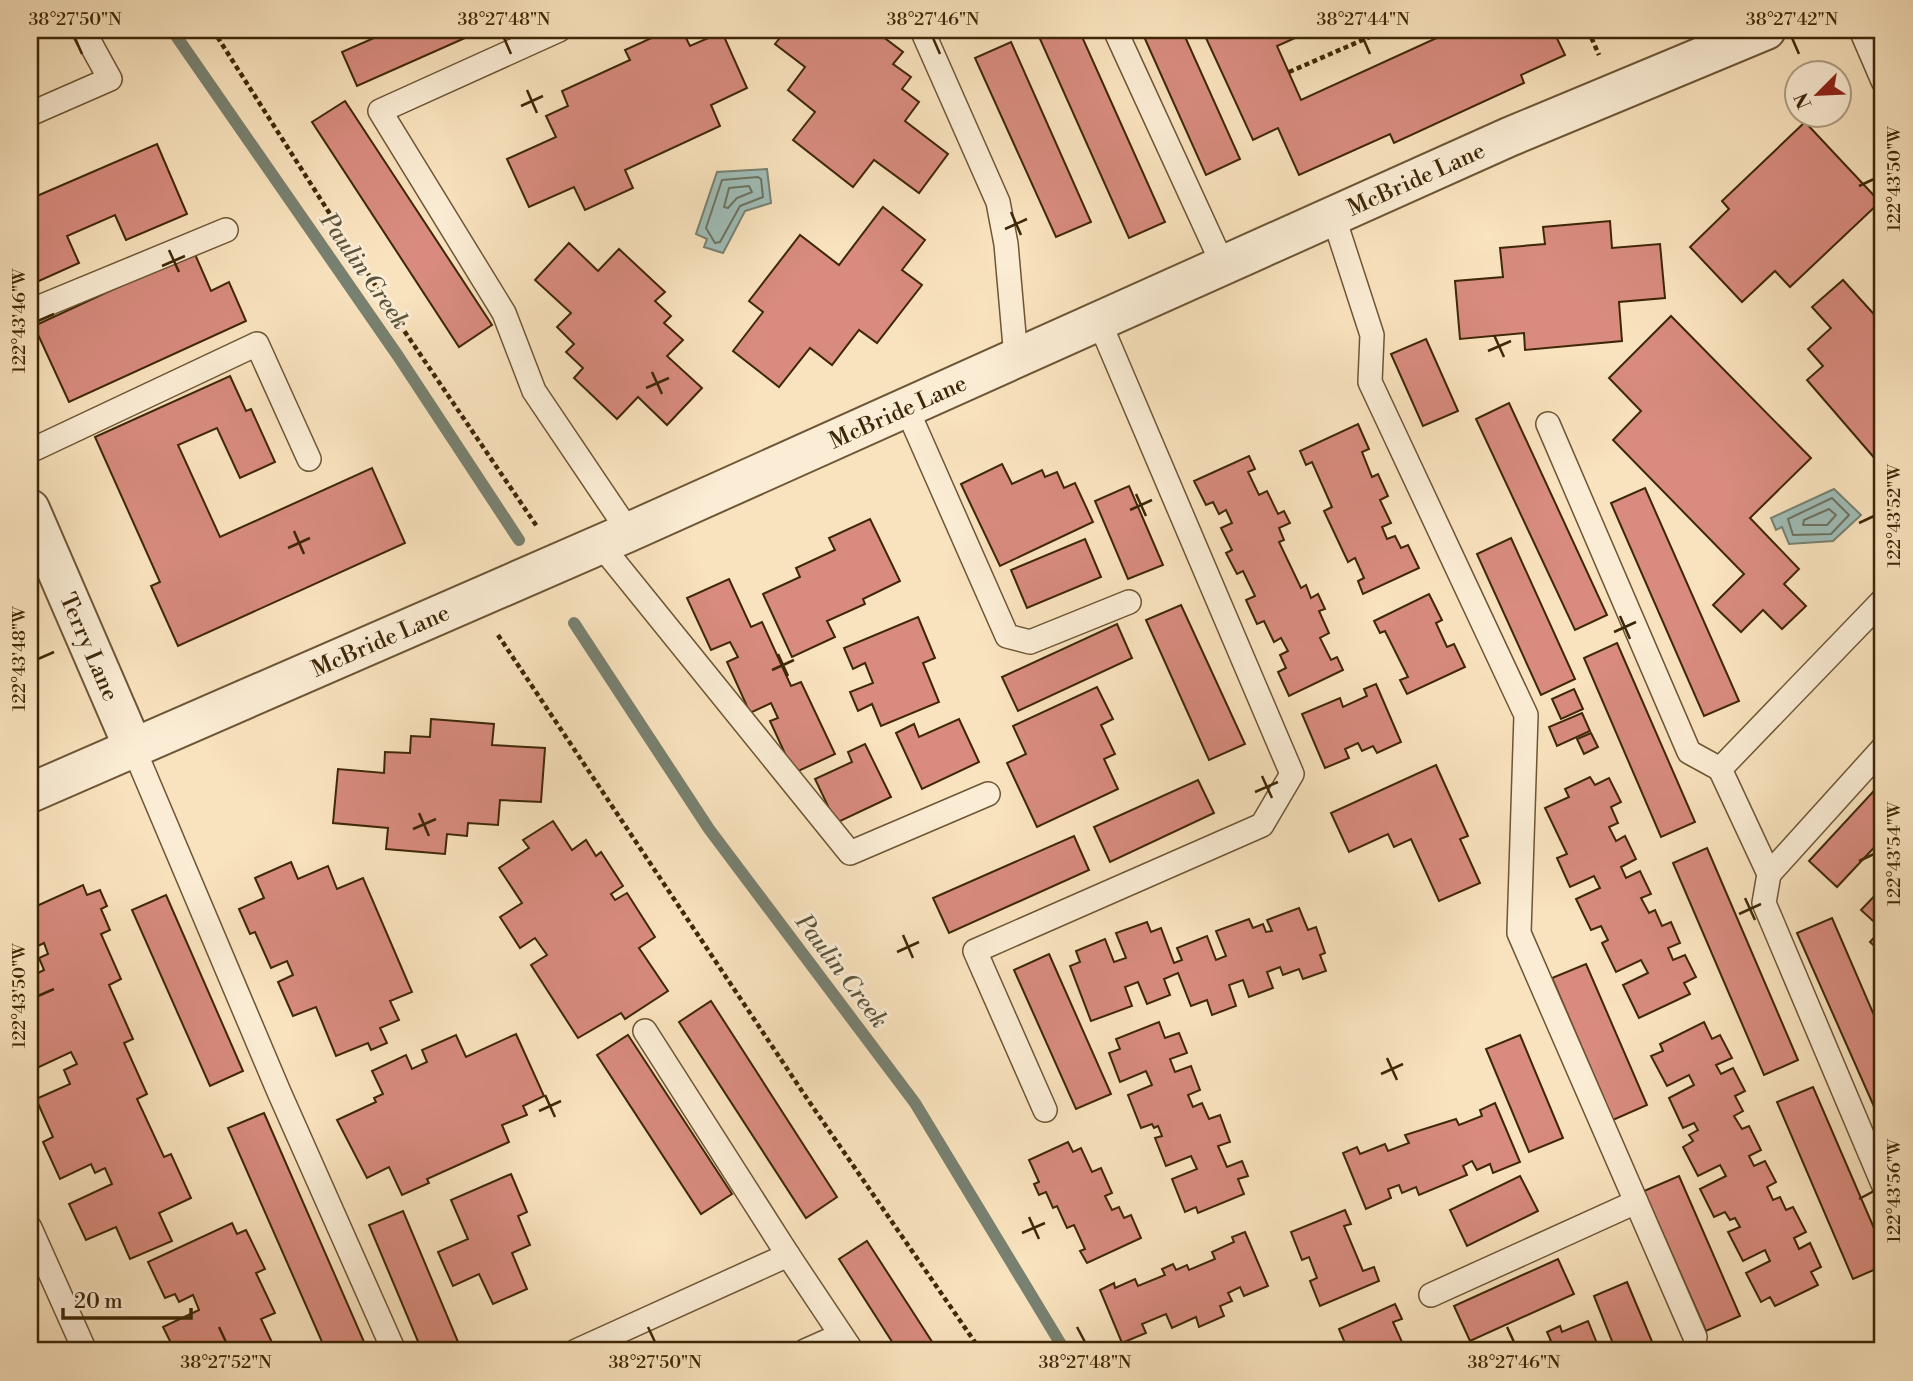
<svg xmlns="http://www.w3.org/2000/svg" width="1913" height="1381" viewBox="0 0 1913 1381" font-family="'Libre Bodoni',serif">
	<style>
		.water { fill: #9fbdb8; stroke: #788171; stroke-width: 2 }
		.lines { fill: none; stroke-linecap: round; stroke-linejoin: round }
		.shore { stroke: #6e7260; stroke-width: 2 }
		.stream { stroke: #788171; stroke-width: 12 }
		.building { fill: #d88b7e; stroke: #3e2707; stroke-width: 2 }
		.lane-casing { stroke: #6d5635; stroke-width: 26 }
		.street-casing { stroke: #6d5635; stroke-width: 42 }
		.path { stroke: #3e2707; stroke-width: 4.5; stroke-dasharray: 5 3.5; stroke-linecap: butt }
		.lane { stroke: #fbedd5; stroke-width: 23 }
		.street { stroke: #fbedd5; stroke-width: 38 }
		.ticks { fill: none; stroke: #3e2707; stroke-width: 2.5 }
		.labels { text-anchor: middle; stroke-width: 6; stroke-linejoin: round; paint-order: stroke }
		.street-label { font-size: 23px; fill: #3e2707; stroke: #fbedd5 }
		.water-label { font-size: 24px; font-style: italic; fill: #5b543c; stroke: #fbedd5 }
		.neatline { fill: none; stroke: #3e2707; stroke-width: 2.5 }
		.ticks-label { font-size: 18px; text-anchor: middle; fill: #3e2707 }
	</style>
	<rect width="100%" height="100%" fill="#f9e3be"/>
	<filter id="stains"><feTurbulence type="fractalNoise" baseFrequency=".00286" numOctaves="4"/><feColorMatrix values="0 0 0 0 .2 0 0 0 0 .09 0 0 0 0 .02 0 0 0 .5 -.17"/></filter>
	<radialGradient id="worn" r=".72"><stop offset=".6" stop-color="#630" stop-opacity="0"/><stop offset="1" stop-color="#630" stop-opacity=".3"/></radialGradient>
	<!-- water -->
	<g class="water">
		<path d="M767 169 771 203 745 211 723 253 704 247 707 239 696 234 717 172Z"/>
		<path d="M1834 489 1861 515 1833 541 1789 544 1782 527 1776 530 1771 518Z"/>
	</g>
	<g class="lines">
		<!-- shore -->
		<g class="shore">
			<path d="M758 177 761 179 763 197 740 206 720 242 715 243 706 228 722 180Z"/>
			<path d="M749 186 752 192 737 198 728 208 724 207 729 188Z"/>
			<path d="M1832 498 1849 515 1831 534 1793 535 1788 519Z"/>
			<path d="M1829 509 1836 515 1827 525H1803L1804 520Z"/>
		</g>
		<!-- stream -->
		<g class="stream">
			<path d="M172 30 398 356 519 540"/>
			<path d="M574 623 709 829 915 1103 1065 1351"/>
		</g>
	</g>
	<!-- building -->
	<g class="building">
		<path d="M392 30H483L357 86 342 52Z"/>
		<path d="M669 30H682L690 46 722 32 747 88 711 105 720 126 625 170 633 188 585 210 574 187 529 207 507 159 556 137 546 116 568 106 562 91 630 60 625 50Z"/>
		<path d="M786 30H835L843 36 847 30H874L903 52 893 64 911 77 902 89 919 102 905 121 948 154 919 193 874 160 853 187 793 140 815 112 788 90 805 67 775 44Z"/>
		<path d="M1036 30H1079L1165 222 1129 238Z"/>
		<path d="M1141 30H1182L1240 159 1206 175Z"/>
		<path d="M1223 30H1313L1277 46 1301 100 1454 30H1553L1565 55 1521 75 1524 83 1394 143 1390 134 1299 175 1278 128 1253 140 1206 38Z"/>
		<path d="M1011 42 1091 222 1056 237 975 58Z"/>
		<path d="M345 101 492 325 459 347 312 122Z"/>
		<path d="M1805 122 1880 202 1790 287 1775 271 1742 302 1690 247 1729 209 1722 201Z"/>
		<path d="M157 144 187 214 126 240 115 215 67 236 79 263 30 285V199Z"/>
		<path d="M883 207 925 240 902 270 922 285 877 343 859 330 832 365 810 348 779 387 733 351 763 312 749 301 800 235 839 265Z"/>
		<path d="M1610 221 1612 248 1660 244 1665 298 1619 302 1622 341 1525 350 1524 333 1460 339 1455 281 1503 277 1500 248 1545 244 1543 227Z"/>
		<path d="M569 243 598 271 619 249 665 292 655 301 671 316 664 323 683 340 667 356 702 388 667 425 638 397 617 419 574 378 583 368 566 352 574 344 557 327 571 313 535 280Z"/>
		<path d="M194 252 211 291 229 282 246 321 69 402 34 326Z"/>
		<path d="M1843 280 1880 321 1883 318V468L1807 380 1823 366 1808 349 1831 328 1812 307Z"/>
		<path d="M1671 316 1811 458 1750 518 1799 569 1784 584 1806 606 1782 629 1763 610 1741 632 1713 605 1744 574 1613 440 1641 411 1609 378Z"/>
		<path d="M1426 339 1458 411 1423 426 1391 354Z"/>
		<path d="M230 376 246 411 251 409 275 462 240 478 217 428 178 445 220 537 372 468 405 543 178 646 151 586 160 582 95 437Z"/>
		<path d="M1509 403 1607 615 1575 630 1476 419Z"/>
		<path d="M1358 424 1369 449 1362 452 1372 477 1378 474 1388 496 1380 500 1391 523 1382 527 1387 539 1395 536 1401 548 1408 545 1419 568 1363 594 1358 581 1364 578 1355 558 1348 562 1324 511 1332 507 1312 462 1306 465 1300 451Z"/>
		<path d="M1249 456 1255 469 1248 472 1259 495 1267 491 1278 514 1284 511 1290 523 1279 528 1284 540 1279 542 1301 588 1306 585 1311 598 1318 594 1325 609 1319 611 1329 633 1320 638 1331 660 1337 657 1343 670 1289 696 1278 672 1286 668 1280 655 1288 651 1281 638 1274 642 1264 621 1257 624 1246 600 1255 596 1243 571 1237 574 1226 553 1232 550 1221 528 1232 523 1226 510 1219 514 1213 502 1206 505 1194 481Z"/>
		<path d="M1002 464 1012 484 1042 470 1045 477 1057 472 1064 488 1075 483 1093 522 1000 566 961 484Z"/>
		<path d="M1129 486 1163 565 1128 579 1095 501Z"/>
		<path d="M1645 488 1739 701 1704 716 1611 503Z"/>
		<path d="M870 519 900 581 863 599 865 604 827 621 835 637 792 657 763 594 800 577 796 568 835 550 829 538Z"/>
		<path d="M1511 538 1575 679 1541 695 1477 554Z"/>
		<path d="M1085 539 1101 577 1027 608 1011 570Z"/>
		<path d="M729 579 751 627 762 622 791 686 801 682 835 754 794 773 770 721 778 718 771 703 750 713 727 662 738 657 730 642 711 650 687 598Z"/>
		<path d="M1429 594 1442 620 1436 623 1447 647 1454 644 1465 667 1407 694 1400 680 1408 677 1385 631 1380 633 1374 621Z"/>
		<path d="M1181 605 1245 744 1209 760 1146 620Z"/>
		<path d="M918 617 935 658 923 663 939 702 881 726 872 704 858 711 850 692 873 683 865 663 853 669 844 648Z"/>
		<path d="M1117 624 1132 658 1018 711 1002 677Z"/>
		<path d="M1617 643 1695 822 1661 837 1584 658Z"/>
		<path d="M1376 684 1401 742 1377 753 1373 746 1362 751 1358 743 1345 749 1349 758 1325 768 1302 714 1340 698 1343 707 1367 696 1364 689Z"/>
		<path d="M1097 687 1113 719 1101 725 1115 754 1104 759 1118 789 1037 827 1007 763 1026 754 1013 726Z"/>
		<path d="M1574 689 1583 709 1561 719 1552 699Z"/>
		<path d="M1582 713 1590 731 1557 746 1549 727Z"/>
		<path d="M431 719 494 724 492 745 545 748 541 802 500 800 498 825 468 823 467 836 447 834 445 854 386 849 388 828 333 823 338 769 384 773 385 752 410 753 411 736 430 737Z"/>
		<path d="M959 719 979 762 922 789 896 733 914 724 919 737Z"/>
		<path d="M1591 733 1598 747 1584 754 1577 739Z"/>
		<path d="M865 744 891 797 836 823 815 779 852 762 848 752Z"/>
		<path d="M1436 765 1468 836 1460 839 1480 883 1439 901 1411 839 1394 847 1388 834 1349 852 1331 813Z"/>
		<path d="M1590 777 1595 785 1609 778 1621 802 1611 807 1618 823 1609 827 1616 841 1625 836 1636 859 1621 867 1626 878 1640 871 1651 894 1641 898 1649 913 1655 910 1662 926 1671 922 1680 943 1668 948 1673 960 1685 955 1696 977 1684 983 1690 994 1639 1018 1623 985 1648 973 1641 960 1616 972 1602 943 1608 940 1601 926 1591 930 1576 899 1600 888 1594 876 1570 887 1557 858 1567 854 1545 808 1569 797 1565 789Z"/>
		<path d="M1198 780 1214 813 1110 862 1094 827Z"/>
		<path d="M1883 781V838L1837 887 1809 861Z"/>
		<path d="M553 821 572 850 586 840 596 856 601 852 623 886 611 894 615 900 627 893 655 937 639 948 668 991 625 1019 621 1013 578 1038 531 965 547 955 535 938 520 948 500 917 522 903 499 868 529 848 523 840Z"/>
		<path d="M1074 836 1089 870 949 933 933 898Z"/>
		<path d="M1707 848 1798 1060 1764 1075 1673 863Z"/>
		<path d="M291 862 298 879 328 866 337 889 363 878 412 992 390 1001 399 1020 380 1028 387 1043 371 1050 368 1043 336 1056 316 1007 293 1016 278 982 293 975 287 961 271 968 255 932 250 934 239 909 264 898 255 878Z"/>
		<path d="M83 885 87 895 100 890 107 906 101 909 110 930 101 934 121 979 109 985 133 1039 124 1043 147 1094 137 1099 164 1157 171 1154 191 1198 159 1213 172 1241 130 1259 116 1227 86 1240 69 1204 112 1184 105 1168 95 1173 91 1164 60 1179 43 1142 53 1137 36 1099 70 1084 64 1070 77 1064 71 1052 37 1068 30 1051V1025L32 1024 30 977 44 970 39 958 48 954 44 943 30 950V909Z"/>
		<path d="M1883 887V954L1870 942 1882 929 1861 910Z"/>
		<path d="M166 895 243 1071 210 1086 132 910Z"/>
		<path d="M1299 908 1308 930 1316 927 1325 953 1320 955 1326 971 1303 979 1299 969 1283 975 1280 967 1267 972 1273 988 1249 997 1243 980 1229 985 1236 1006 1212 1015 1207 1000 1191 1006 1178 973 1164 979 1170 995 1147 1004 1138 982 1125 987 1132 1006 1091 1021 1070 966 1080 962 1076 951 1105 939 1114 962 1126 958 1116 933 1147 922 1151 932 1161 928 1174 963 1182 960 1177 948 1207 936 1216 960 1226 956 1216 931 1249 919 1253 928 1263 924 1266 932 1272 931 1267 920Z"/>
		<path d="M1832 918 1883 1036V1107L1876 1111 1797 933Z"/>
		<path d="M1049 954 1111 1094 1076 1109 1014 970Z"/>
		<path d="M1586 964 1647 1105 1613 1120 1552 978Z"/>
		<path d="M711 1001 837 1197 806 1218 679 1022Z"/>
		<path d="M1159 1022 1165 1038 1179 1033 1187 1053 1170 1059 1175 1072 1191 1066 1200 1090 1188 1095 1193 1107 1202 1103 1209 1119 1220 1115 1230 1142 1218 1146 1227 1167 1242 1161 1248 1176 1238 1179 1244 1194 1198 1213 1196 1207 1185 1212 1172 1179 1197 1169 1191 1156 1166 1166 1155 1138 1162 1136 1158 1126 1154 1128 1152 1124 1141 1128 1128 1095 1152 1085 1146 1071 1120 1082 1109 1053 1120 1049 1116 1039Z"/>
		<path d="M1704 1022 1712 1039 1720 1035 1732 1058 1716 1065 1721 1074 1733 1068 1745 1091 1735 1096 1743 1111 1734 1116 1742 1129 1749 1126 1761 1150 1749 1156 1754 1166 1765 1161 1776 1182 1767 1187 1773 1200 1780 1197 1786 1210 1793 1207 1806 1232 1794 1238 1799 1249 1810 1243 1821 1267 1811 1272 1818 1285 1775 1306 1770 1297 1761 1302 1746 1273 1770 1261 1765 1250 1743 1261 1728 1232 1740 1227 1735 1218 1730 1220 1725 1212 1714 1217 1700 1189 1726 1176 1720 1165 1698 1176 1683 1147 1693 1141 1689 1135 1698 1130 1694 1123 1683 1128 1669 1098 1694 1085 1689 1075 1667 1086 1651 1056 1663 1051 1660 1044Z"/>
		<path d="M516 1034 544 1096 523 1106 527 1115 502 1125 509 1142 427 1179 429 1183 402 1195 389 1167 367 1178 337 1120 376 1102 374 1098 383 1094 372 1071 406 1055 412 1069 427 1062 422 1050 456 1035 466 1057Z"/>
		<path d="M628 1035 732 1194 701 1214 597 1055Z"/>
		<path d="M1520 1035 1563 1138 1529 1152 1486 1049Z"/>
		<path d="M1813 1087 1883 1249V1266L1853 1279 1777 1102Z"/>
		<path d="M1495 1103 1520 1162 1493 1173 1490 1164 1477 1170 1472 1161 1463 1166 1467 1175 1419 1195 1416 1187 1402 1193 1399 1185 1388 1189 1391 1198 1366 1209 1343 1153 1357 1147 1360 1154 1385 1144 1388 1151 1409 1143 1405 1135 1456 1119 1459 1125 1482 1116 1480 1110Z"/>
		<path d="M264 1113 368 1351H326L228 1128Z"/>
		<path d="M1068 1142 1073 1152 1081 1148 1092 1172 1101 1168 1112 1193 1105 1196 1112 1210 1119 1207 1124 1218 1131 1215 1141 1238 1087 1263 1080 1251 1085 1249 1074 1225 1067 1228 1057 1206 1053 1208 1046 1192 1039 1195 1034 1184 1039 1182 1029 1160Z"/>
		<path d="M511 1174 527 1212 518 1216 530 1245 512 1253 527 1289 493 1304 479 1274 453 1286 438 1252 468 1239 451 1200Z"/>
		<path d="M1520 1176 1538 1211 1467 1246 1450 1210Z"/>
		<path d="M1679 1176 1740 1316 1706 1331 1644 1191Z"/>
		<path d="M1345 1210 1351 1224 1344 1226 1363 1271 1374 1267 1379 1281 1320 1306 1310 1281 1317 1278 1309 1257 1302 1260 1291 1232Z"/>
		<path d="M403 1211 461 1349 456 1351H422L369 1225Z"/>
		<path d="M232 1223 237 1234 246 1230 265 1269 256 1273 275 1313 261 1319 276 1351H175L163 1327 199 1310 193 1295 179 1302 175 1294 165 1298 148 1262Z"/>
		<path d="M1245 1232 1268 1286 1244 1296 1240 1287 1228 1293 1232 1301 1220 1306 1224 1316 1199 1327 1196 1317 1172 1328 1166 1314 1142 1324 1146 1333 1122 1343 1100 1290 1114 1283 1115 1288 1135 1279 1138 1286 1165 1275 1162 1269 1173 1264 1176 1270 1187 1265 1189 1270 1215 1259 1212 1252 1234 1242 1232 1237Z"/>
		<path d="M867 1241 938 1351H898L839 1259Z"/>
		<path d="M1558 1259 1574 1294 1470 1341 1454 1306Z"/>
		<path d="M1627 1282 1656 1351H1616L1594 1296Z"/>
		<path d="M1395 1304 1402 1319 1393 1322 1406 1351H1358L1355 1344 1347 1348 1339 1329Z"/>
		<path d="M1588 1321 1600 1351H1541L1539 1346 1551 1341 1547 1332 1560 1326 1562 1332Z"/>
		<path d="M1212 1343 1215 1351H1190Z"/>
	</g>
	<g class="lines">
		<defs>
			<g id="lane">
				<path d="M559 30 380 111 504 313 534 391 629 532"/>
				<path d="M922 30 998 202 1006 244 1016 358"/>
				<path d="M1115 30 1223 265"/>
				<path d="M1861 30 1883 81"/>
				<path d="M30 114 110 79 83 30"/>
				<path d="M1333 215 1372 335 1370 382 1526 715 1519 933 1695 1337"/>
				<path d="M30 311 226 230"/>
				<path d="M906 407 1007 636 1030 642 1129 602"/>
				<path d="M1548 424 1689 752 1720 769"/>
				<path d="M30 451 257 344 309 459"/>
				<path d="M600 544 850 853 988 794"/>
				<path d="M1883 600 1720 769 1769 874 1883 748"/>
				<path d="M133 747 279 1092 394 1351"/>
				<path d="M1769 874 1764 903 1883 1184"/>
				<path d="M1045 1110 975 951 1262 825 1292 774 1099 321"/>
				<path d="M30 1228 85 1351"/>
				<path d="M788 1255 852 1351"/>
				<path d="M1431 1295 1636 1202"/>
				<path d="M576 1351 788 1255 645 1031"/>
				<path d="M805 1351 841 1335"/>
			</g>
			<g id="street">
				<path id="s1" d="M30 509 133 747"/>
				<path id="s2" d="M30 793 629 532 1509 137 1766 30"/>
			</g>
		</defs>
		<!-- lane casing -->
		<use href="#lane" class="lane-casing"/>
		<!-- street casing -->
		<use href="#street" class="street-casing"/>
		<!-- path -->
		<g class="path">
			<path d="M213 30 405 332 538 528"/>
			<path d="M1588 30 1599 55"/>
			<path d="M1374 35 1386 30"/>
			<path d="M1289 72 1374 35 1372 30"/>
			<path d="M498 635 808 1100 981 1351"/>
		</g>
		<!-- lane -->
		<use href="#lane" class="lane"/>
		<!-- street -->
		<use href="#street" class="street"/>
	</g>
	<!-- ticks -->
	<path class="ticks" d="M75 38 82 54M504 38 511 54M933 38 940 54M1363 38 1370 54M1792 38 1799 54M527 90 537 113M521 106 543 96M1859 186 1874 179M1011 212 1021 235M1005 229 1027 219M169 250 179 272M162 266 185 256M38 321 54 314M1494 335 1504 357M1488 351 1511 341M652 372 662 394M646 388 669 378M1136 494 1146 516M1130 510 1152 500M1859 523 1874 516M294 531 304 554M288 548 310 538M1620 616 1630 639M1614 632 1636 622M778 654 788 676M38 659 54 652M772 670 794 660M1262 776 1272 798M1255 792 1278 782M419 813 429 836M413 829 436 819M1859 861 1874 854M1745 898 1755 920M1739 914 1761 904M903 935 913 958M897 952 919 942M38 996 54 989M1387 1058 1397 1080M1381 1074 1403 1064M545 1095 555 1117M539 1111 561 1101M1859 1199 1874 1191M1029 1217 1039 1239M1022 1233 1045 1223M219 1327 226 1342M648 1327 655 1342M1077 1327 1085 1342M1507 1327 1514 1342"/>
	<g class="labels">
		<!-- street labels -->
		<g class="street-label">
			<text dy="8" stroke="none"><textPath href="#s2" startOffset="1516">McBride Lane</textPath></text>
			<text dy="8" stroke="none"><textPath href="#s2" startOffset="948">McBride Lane</textPath></text>
			<text dy="8" stroke="none"><textPath href="#s2" startOffset="382">McBride Lane</textPath></text>
			<text dy="8" stroke="none"><textPath href="#s1" startOffset="150">Terry Lane</textPath></text>
		</g>
		<!-- water labels -->
		<g class="water-label">
			<text transform="translate(365 271) rotate(55)" y="8">Paulin Creek</text>
			<text transform="translate(842 971) rotate(53)" y="8">Paulin Creek</text>
		</g>
	</g>
	<!-- margin -->
	<rect width="1913" height="1381" fill="none" stroke="#f9e3be" stroke-width="77"/>
	<!-- north arrow -->
	<g transform="translate(1818 94) rotate(246)"><circle r="33" fill="#fbedd5" stroke="#af9e83" stroke-width="2"/>
	<path d="M0-5L12 26L0 18L-12 26Z" fill="#8f2418"/>
	<text y="-10" font-size="19" font-weight="bold" text-anchor="middle" fill="#3e2707">N</text>
	</g>
	<!-- scale -->
	<path d="M63 1308v10h128v-10" fill="none" stroke="#3e2707" stroke-width="3.5"/>
	<text x="74" y="1308" font-size="21" fill="#3e2707" stroke="#fbedd5" stroke-width="5" paint-order="stroke">20 m</text>
	<rect x="38" y="38" width="1836" height="1304" class="neatline"/>
	<g class="ticks-label">
		<text x="75" y="25">38°27'50"N</text>
		<text x="504" y="25">38°27'48"N</text>
		<text x="933" y="25">38°27'46"N</text>
		<text x="1363" y="25">38°27'44"N</text>
		<text x="1792" y="25">38°27'42"N</text>
		<text transform="translate(1894 179) rotate(-90)" y="6">122°43'50"W</text>
		<text transform="translate(19 321) rotate(-90)" y="6">122°43'46"W</text>
		<text transform="translate(1894 516) rotate(-90)" y="6">122°43'52"W</text>
		<text transform="translate(19 659) rotate(-90)" y="6">122°43'48"W</text>
		<text transform="translate(1894 854) rotate(-90)" y="6">122°43'54"W</text>
		<text transform="translate(19 996) rotate(-90)" y="6">122°43'50"W</text>
		<text transform="translate(1894 1191) rotate(-90)" y="6">122°43'56"W</text>
		<text x="226" y="1368">38°27'52"N</text>
		<text x="655" y="1368">38°27'50"N</text>
		<text x="1085" y="1368">38°27'48"N</text>
		<text x="1514" y="1368">38°27'46"N</text>
	</g>
	<rect width="100%" height="100%" filter="url(#stains)"/>
	<rect width="100%" height="100%" fill="url(#worn)"/>
</svg>
